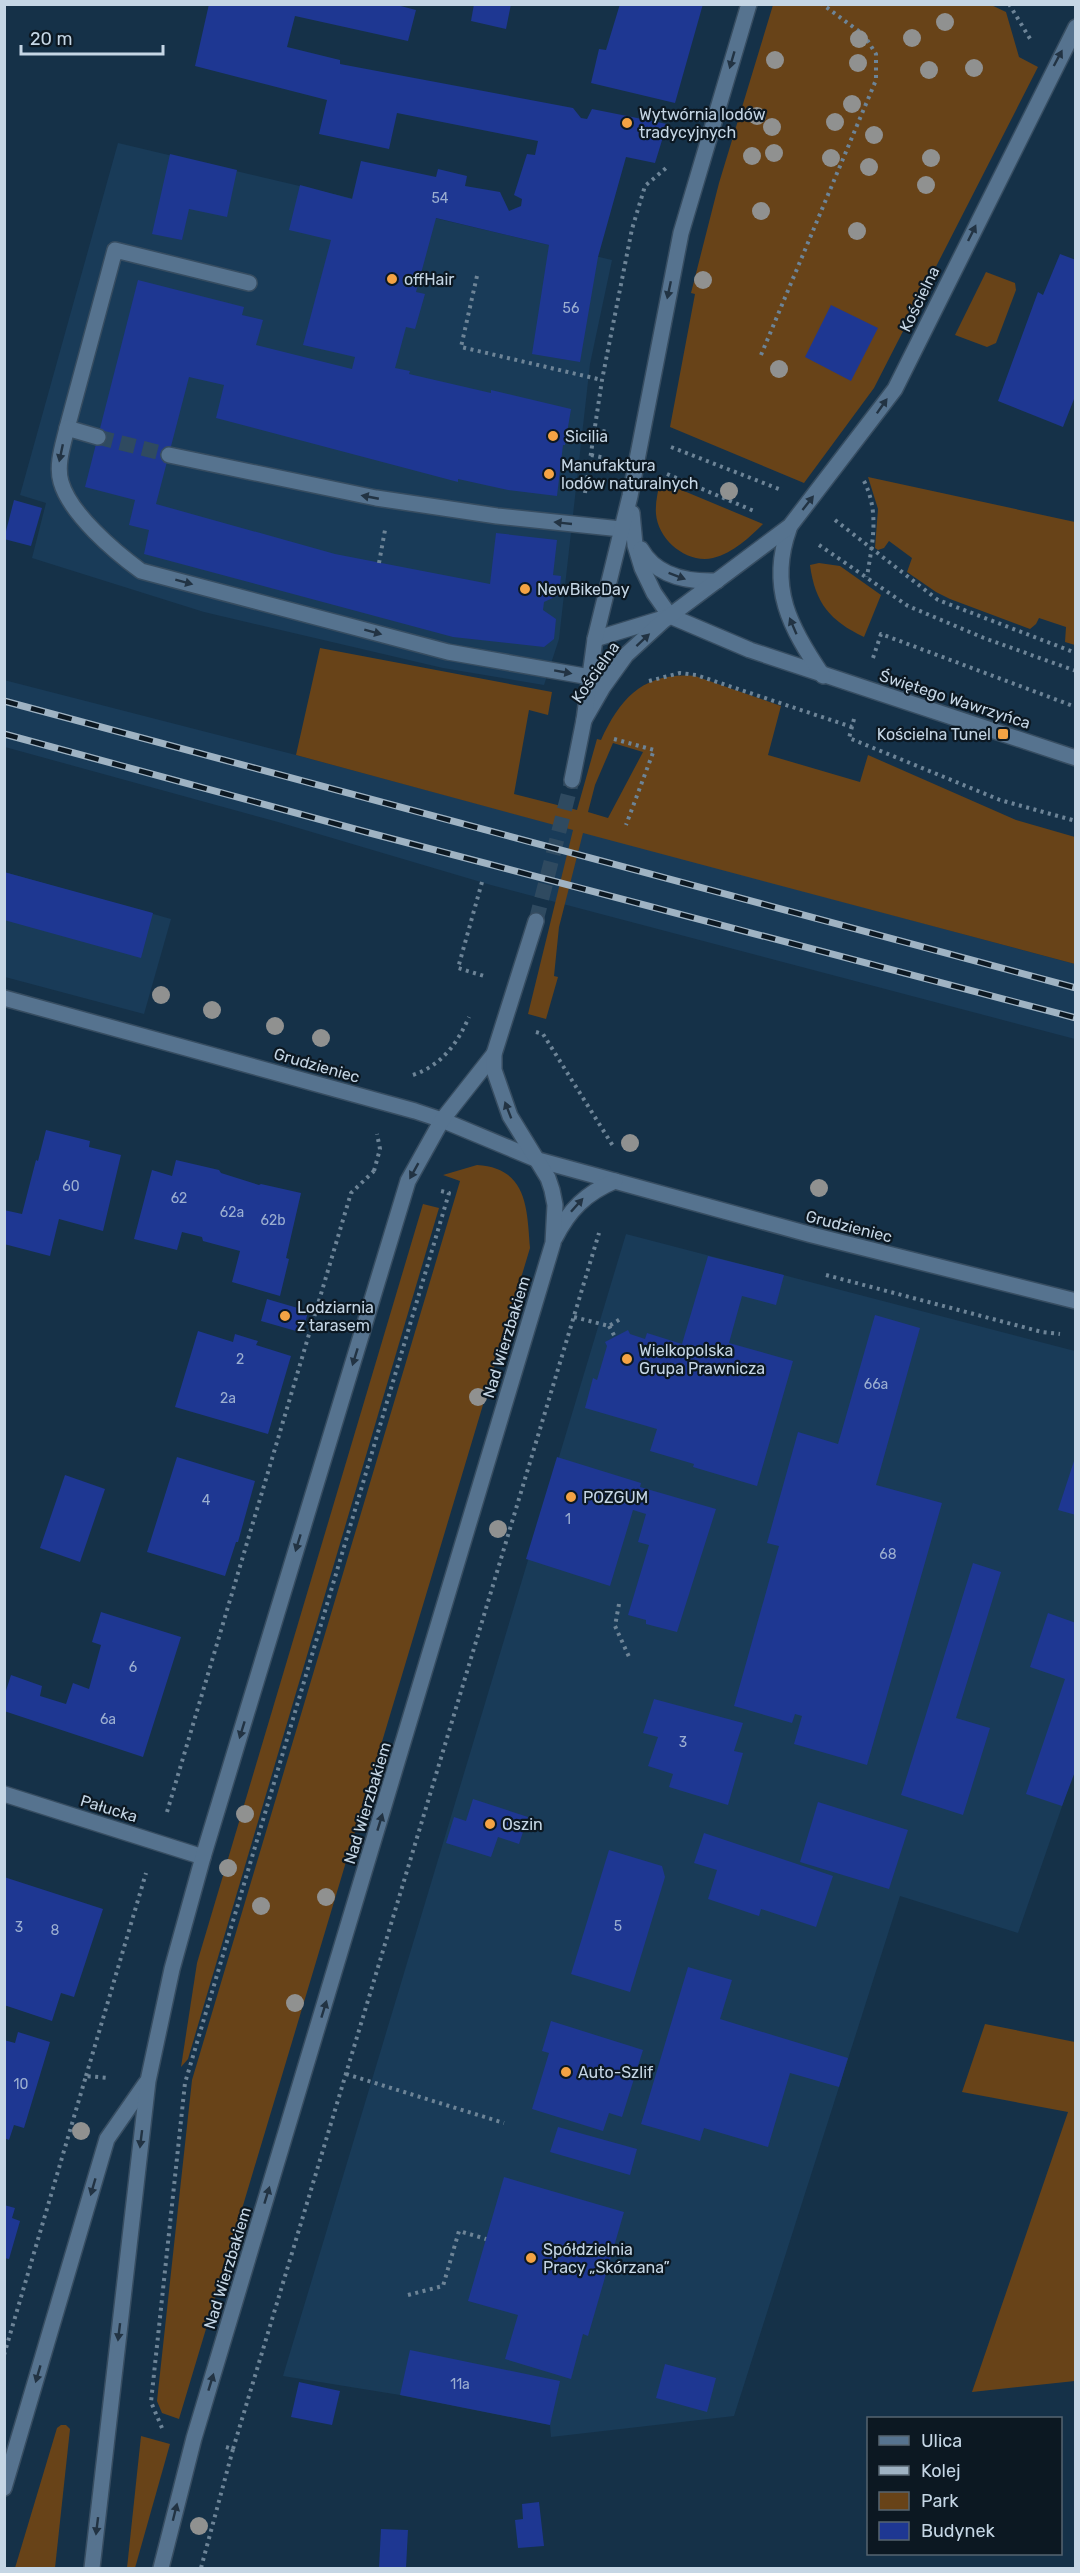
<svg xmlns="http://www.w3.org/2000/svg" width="1080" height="2573" viewBox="0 0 1080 2573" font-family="Rubik,sans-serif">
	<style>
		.built { fill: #193b58 }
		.green { fill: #684318; fill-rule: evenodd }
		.building { fill: #1e3792 }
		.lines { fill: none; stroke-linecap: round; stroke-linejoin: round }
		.minor-tunnel { stroke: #2f4a60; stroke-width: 15; stroke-dasharray: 15 8; stroke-linecap: butt }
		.minor-casing { stroke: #374d61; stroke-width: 18 }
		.path { stroke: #6d8497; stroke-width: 4; stroke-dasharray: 3 4.5; stroke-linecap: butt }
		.minor { stroke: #56738f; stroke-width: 15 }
		.rail-casing { stroke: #9fb3c3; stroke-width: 7 }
		.rail { stroke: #0c1822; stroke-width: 4.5; stroke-dasharray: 14; stroke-linecap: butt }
		.tree { fill: #909190 }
		.oneway { fill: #223343 }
		.poi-dot { fill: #f4a344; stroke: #0c1822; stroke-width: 2 }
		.labels { text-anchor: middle; stroke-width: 4.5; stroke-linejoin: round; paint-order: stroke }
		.number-label { font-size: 14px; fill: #9baed0 }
		.poi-label { font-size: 16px; fill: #c5d6e5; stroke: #0c1822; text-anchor: start }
		.street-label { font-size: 16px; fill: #c5d6e5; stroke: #0c1822 }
	</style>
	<rect width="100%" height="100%" fill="#153148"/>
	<!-- built -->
	<g class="built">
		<path d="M118 143 612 260 590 364 559 639 544 685 443 668 204 612 32 558 46 503 20 495Z"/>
		<path d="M4 680 296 755 1075 964V1039L491 885 278 822 5 747Z"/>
		<path d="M4 872 171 919 144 1014 5 977Z"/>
		<path d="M626 1234 1075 1351V1769L1018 1933 900 1896 734 2416 551 2437 550 2425 400 2395 283 2376Z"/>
	</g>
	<!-- green -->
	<g class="green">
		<path d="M989 4 1006 12 1019 57 1038 67 874 388 804 483 670 427 695 294 691 293 719 183 773 5Z"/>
		<path d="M986 272 1015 283 1016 290 996 343 987 347 955 335Z"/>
		<path d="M868 477 1075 522V645L1065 642 1066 627 1039 618 1036 624 1030 629 950 599 936 592 907 572 912 558 889 541 884 548 878 550 875 548 878 509Z"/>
		<path d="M660 481 763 524C750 537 733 553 713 558 687 564 658 540 656 514 655 503 658 492 660 481Z"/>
		<path d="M819 563 840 566 881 595 864 637C830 621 815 603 810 565Z"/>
		<path d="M320 648 552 692 548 715 529 710 514 794 577 810 597 739 601 740C621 697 644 672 695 676L781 706 768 755 860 782 868 755 1016 820 1075 837V964L583 833 559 927 554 976 558 977 546 1019 528 1014 573 830 296 755ZM613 743 643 752 608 818 588 812 595 785Z"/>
		<path d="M477 1165C527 1168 527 1207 530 1248L179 2419 162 2413 157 2401 192 2080 460 1181 443 1175Z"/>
		<path d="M423 1204 439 1208 188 2059 181 2067 197 1963Z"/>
		<path d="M985 2024 1075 2042V2381L972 2392 1068 2112 962 2092Z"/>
		<path d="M61 2425H66L70 2429 55 2568H15L57 2428Z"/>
		<path d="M141 2436 170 2444 135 2568H127Z"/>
	</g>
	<!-- building -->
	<g class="building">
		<path d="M209 4H393L416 10 408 41 295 16 287 47 340 60V64L573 108 581 118 587 119 592 109 667 124 655 163 626 157 598 257 580 362 532 354 549 245 436 218 416 292 425 294 415 329 406 327 395 368 410 371 409 374 491 393V390L571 409 565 445H563L557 496 508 490 458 479V482L216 418 224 385 189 377 156 504 335 554 490 584 496 533 557 540 553 575 561 576 559 595 544 602 543 610 556 619 554 639 544 647 453 637 144 554 149 530 129 525 135 500 85 487 138 280 244 307 242 315 263 320 256 345 352 369 355 357 303 345 331 240 289 230 300 185 352 199 361 161 436 177 438 169 467 176 465 186 500 192 509 211 521 206 522 199 514 195 527 154 535 155 538 141 397 113 389 149 319 134 327 100 195 66Z"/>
		<path d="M474 4H511L506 29 471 21Z"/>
		<path d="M620 4H703L675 103 591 83 599 49 606 50Z"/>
		<path d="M170 154 237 170 227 217 189 209 182 240 152 234Z"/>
		<path d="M1060 254 1076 260V394L1063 427 998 401 1038 292 1043 295Z"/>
		<path d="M831 305 878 328 851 381 805 357Z"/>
		<path d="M14 500 42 508 31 546 4 539Z"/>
		<path d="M4 872 153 913 141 958 4 920Z"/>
		<path d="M46 1130 90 1141 89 1147 121 1155 103 1231 59 1219 50 1256 4 1244V1210L22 1214 36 1160 38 1161Z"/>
		<path d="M176 1160 219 1170 221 1173 259 1185 261 1184 301 1193 286 1258 289 1259 280 1296 232 1282 240 1251 203 1241 202 1237 182 1232 177 1250 134 1239 152 1170 172 1176Z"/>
		<path d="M708 1256 784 1275 776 1305 742 1296 729 1343 793 1361 757 1486 693 1467 694 1464 650 1451 657 1429 585 1408 593 1378 597 1380 607 1346 605 1342 628 1330 630 1334 645 1339 647 1333 682 1344Z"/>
		<path d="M267 1299 308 1311 303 1333 261 1321Z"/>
		<path d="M875 1315 920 1328 876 1485 942 1503 867 1765 794 1744 802 1716 795 1714 792 1723 734 1706 779 1546 767 1543 798 1432 838 1444Z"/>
		<path d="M198 1331 233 1342 235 1334 258 1341 256 1345 291 1356 268 1434 175 1407Z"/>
		<path d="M177 1457 255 1481 238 1542H236L225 1576 147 1552Z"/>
		<path d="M557 1457 641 1483 640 1487 716 1509 677 1632 646 1624V1620L628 1615 649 1545 638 1542 646 1514 633 1510 610 1586 526 1559Z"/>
		<path d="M1075 1458H1076V1515L1058 1510Z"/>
		<path d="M65 1475 105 1489 80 1562 40 1548Z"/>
		<path d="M973 1563 1001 1572 956 1718 990 1728 963 1815 901 1795Z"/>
		<path d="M101 1612 181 1637 143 1757 4 1711V1697L11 1675 42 1686 40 1696 66 1704 73 1683 89 1689 101 1645 92 1642Z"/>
		<path d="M1048 1613 1076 1623V1769L1062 1806 1026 1794 1065 1679 1030 1667Z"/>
		<path d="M654 1699 743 1723 734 1751 743 1753 728 1805 669 1787 673 1774 648 1766 658 1737 643 1733Z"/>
		<path d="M473 1799 528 1817 519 1844 498 1837 491 1857 446 1843 454 1817 466 1821Z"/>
		<path d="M818 1802 908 1830 889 1889 800 1862Z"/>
		<path d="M704 1833 833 1876 816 1927 761 1909 759 1916 708 1899 717 1870 694 1863Z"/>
		<path d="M609 1850 662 1866 665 1877 630 1992 571 1974Z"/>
		<path d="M4 1877 103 1909 74 1997 61 1993 52 2021 4 2005Z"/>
		<path d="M688 1967 732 1980 720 2019 848 2058 839 2087 790 2073 768 2147 704 2128 700 2141 641 2124Z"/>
		<path d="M551 2021 643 2050 622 2117 609 2113 603 2131 532 2109 549 2053 542 2051Z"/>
		<path d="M18 2032 50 2042 24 2128 14 2125 9 2140 4 2138V2040L15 2043Z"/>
		<path d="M558 2127 637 2149 630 2175 550 2152Z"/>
		<path d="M504 2177 624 2212 588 2336 583 2334 571 2379 505 2359 518 2315 468 2301Z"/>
		<path d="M4 2205 15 2208 12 2218 20 2221 9 2259 4 2258Z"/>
		<path d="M410 2350 560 2381 550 2425 400 2395Z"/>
		<path d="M665 2364 716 2378 707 2412 656 2398Z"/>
		<path d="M299 2382 340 2391 332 2425 291 2417Z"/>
		<path d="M539 2502 544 2546 518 2548 515 2520 523 2519 522 2504Z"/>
		<path d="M381 2529 408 2530 406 2568H379Z"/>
	</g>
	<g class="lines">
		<!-- minor-tunnel -->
		<g class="minor-tunnel">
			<path d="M98 437 169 455"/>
			<path d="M536 921 572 780"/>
		</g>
		<defs>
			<g id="minor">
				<path d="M67 428 115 250 249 283"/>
				<path d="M98 437 67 428C63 445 56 465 61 482 70 514 115 552 141 571L448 652 590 677"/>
				<path d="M169 455 376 498 497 516 621 529"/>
				<path d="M632 513 635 545 642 568 654 593 670 616 750 650 1076 758"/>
				<path d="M789 529C768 587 790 628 823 676"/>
				<path d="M641 549C656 576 688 582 717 581"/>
				<path d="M595 639 667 617"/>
				<path d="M584 720 603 687 626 655 663 621 790 526 882 406 895 389 1076 27"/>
				<path d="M572 780 584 720 595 639 630 496 681 233 749 4"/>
				<path d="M4 998 415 1111 442 1120 538 1160 812 1235 1076 1301"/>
				<path d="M555 1238C569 1210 586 1193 615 1181"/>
				<path d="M4 1794 203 1857"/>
				<path d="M4 2488 107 2139 146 2083"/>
				<path d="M92 2568 148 2081 172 1969 203 1857 408 1181 442 1120 494 1054"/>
				<path d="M161 2568 194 2438 553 1243 555 1205 552 1190 548 1178 510 1116 494 1070V1054L536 921"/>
			</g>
		</defs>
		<!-- minor casing -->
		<use href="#minor" class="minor-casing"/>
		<!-- path -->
		<g class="path">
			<path d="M1009 4 1032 42"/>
			<path d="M477 276 461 347 602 380"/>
			<path d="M761 355 876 80V54L864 35 822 4"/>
			<path d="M595 430 609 432"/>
			<path d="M671 447 779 489"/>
			<path d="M591 455 605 458"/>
			<path d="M667 474 754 511"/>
			<path d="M864 481C880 513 872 544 867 577"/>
			<path d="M585 493 602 380 632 229 645 186 666 168"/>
			<path d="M835 520 938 600 1076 653"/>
			<path d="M819 545 908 606 984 638 1076 671"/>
			<path d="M379 563 385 530"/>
			<path d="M873 658 881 634 1076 707"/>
			<path d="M649 681 680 673 696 675 852 727"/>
			<path d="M854 719 849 738 1000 800 1076 821"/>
			<path d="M614 739 654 750 626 825"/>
			<path d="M482 882 458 968 484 976"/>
			<path d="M536 1032 543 1034 613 1146"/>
			<path d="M413 1075C442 1065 457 1044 469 1017"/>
			<path d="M374 1171 380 1149 377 1134"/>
			<path d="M826 1275 1042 1332 1060 1334"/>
			<path d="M574 1317 609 1326 622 1318"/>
			<path d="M609 1326 615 1337"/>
			<path d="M619 1604 615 1626 630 1659"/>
			<path d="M167 1812 351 1193 374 1171 376 1172"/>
			<path d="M346 2074 504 2123"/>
			<path d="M86 2076 146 1873"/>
			<path d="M408 2295 443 2286 459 2231 486 2239"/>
			<path d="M4 2355 86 2076 109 2078"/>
			<path d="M162 2428 151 2402 185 2083 449 1193 441 1191"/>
			<path d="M233 2449 599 1233"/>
			<path d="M201 2568 233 2449 226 2447"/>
		</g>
		<!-- minor -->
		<use href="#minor" class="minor"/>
		<defs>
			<g id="rail">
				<path d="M4 701 1076 988"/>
				<path d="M4 734 366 832 1076 1018"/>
			</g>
		</defs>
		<!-- rail casing -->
		<use href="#rail" class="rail-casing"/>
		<!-- rail -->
		<use href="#rail" class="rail"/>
	</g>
	<!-- trees -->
	<g class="tree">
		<circle cx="945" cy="22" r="9"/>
		<circle cx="912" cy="38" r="9"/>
		<circle cx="859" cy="39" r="9"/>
		<circle cx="775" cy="60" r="9"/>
		<circle cx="858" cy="63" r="9"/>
		<circle cx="974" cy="68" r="9"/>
		<circle cx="929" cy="70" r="9"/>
		<circle cx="852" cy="104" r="9"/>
		<circle cx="757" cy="116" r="9"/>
		<circle cx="835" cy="122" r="9"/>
		<circle cx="772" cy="127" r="9"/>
		<circle cx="874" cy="135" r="9"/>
		<circle cx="774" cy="153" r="9"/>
		<circle cx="752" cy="156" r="9"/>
		<circle cx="831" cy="158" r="9"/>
		<circle cx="931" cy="158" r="9"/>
		<circle cx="869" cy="167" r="9"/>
		<circle cx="926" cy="185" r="9"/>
		<circle cx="761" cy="211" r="9"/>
		<circle cx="857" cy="231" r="9"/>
		<circle cx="703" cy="280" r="9"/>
		<circle cx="779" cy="369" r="9"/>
		<circle cx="729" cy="491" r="9"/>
		<circle cx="161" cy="995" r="9"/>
		<circle cx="212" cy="1010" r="9"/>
		<circle cx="275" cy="1026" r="9"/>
		<circle cx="321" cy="1038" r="9"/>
		<circle cx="630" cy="1143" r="9"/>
		<circle cx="819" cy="1188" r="9"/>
		<circle cx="478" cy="1397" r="9"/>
		<circle cx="498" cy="1529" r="9"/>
		<circle cx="245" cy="1814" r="9"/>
		<circle cx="228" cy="1868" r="9"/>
		<circle cx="326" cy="1897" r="9"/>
		<circle cx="261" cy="1906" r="9"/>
		<circle cx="295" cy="2003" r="9"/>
		<circle cx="81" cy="2131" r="9"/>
		<circle cx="199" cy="2526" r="9"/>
	</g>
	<!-- one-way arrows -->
	<defs><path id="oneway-solid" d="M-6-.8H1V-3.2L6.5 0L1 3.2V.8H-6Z" transform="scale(1.5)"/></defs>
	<g class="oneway">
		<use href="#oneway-solid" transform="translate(1058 58) rotate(-62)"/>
		<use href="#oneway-solid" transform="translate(732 60) rotate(106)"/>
		<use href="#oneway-solid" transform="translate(972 233) rotate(-64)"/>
		<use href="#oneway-solid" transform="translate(669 290) rotate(102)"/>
		<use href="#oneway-solid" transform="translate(882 406) rotate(-55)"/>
		<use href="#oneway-solid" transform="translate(61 453) rotate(102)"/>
		<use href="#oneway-solid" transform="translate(370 497) rotate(-169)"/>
		<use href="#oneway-solid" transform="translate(808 503) rotate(-52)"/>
		<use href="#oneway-solid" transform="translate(563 523) rotate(-174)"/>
		<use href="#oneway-solid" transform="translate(677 576) rotate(21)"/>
		<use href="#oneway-solid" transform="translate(184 582) rotate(15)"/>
		<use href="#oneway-solid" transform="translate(793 626) rotate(-113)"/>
		<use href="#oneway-solid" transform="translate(373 632) rotate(15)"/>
		<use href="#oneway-solid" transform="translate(643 640) rotate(-43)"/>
		<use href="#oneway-solid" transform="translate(563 672) rotate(10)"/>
		<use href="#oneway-solid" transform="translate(508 1110) rotate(-111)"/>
		<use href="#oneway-solid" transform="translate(414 1171) rotate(119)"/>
		<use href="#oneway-solid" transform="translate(577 1205) rotate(-48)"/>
		<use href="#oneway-solid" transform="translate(355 1357) rotate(107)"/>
		<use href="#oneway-solid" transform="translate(298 1543) rotate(107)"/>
		<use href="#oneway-solid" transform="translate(242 1730) rotate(107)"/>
		<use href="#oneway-solid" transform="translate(380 1822) rotate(-73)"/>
		<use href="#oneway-solid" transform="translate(324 2009) rotate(-73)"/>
		<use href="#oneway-solid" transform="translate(141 2139) rotate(97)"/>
		<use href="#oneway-solid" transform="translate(93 2187) rotate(106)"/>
		<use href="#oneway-solid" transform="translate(267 2195) rotate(-73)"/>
		<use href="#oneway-solid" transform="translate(119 2332) rotate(97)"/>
		<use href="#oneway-solid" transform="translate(38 2374) rotate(106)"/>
		<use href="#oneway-solid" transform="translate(211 2382) rotate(-73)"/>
		<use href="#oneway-solid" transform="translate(175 2512) rotate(-76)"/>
		<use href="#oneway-solid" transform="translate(97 2526) rotate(97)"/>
	</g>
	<!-- markers -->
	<g class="poi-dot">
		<circle cx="627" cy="123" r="6"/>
		<circle cx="392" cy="279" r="6"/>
		<circle cx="553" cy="436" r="6"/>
		<circle cx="549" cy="474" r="6"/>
		<circle cx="525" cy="589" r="6"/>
		<rect x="997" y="728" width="12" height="12" rx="3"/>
		<circle cx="285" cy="1316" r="6"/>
		<circle cx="627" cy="1359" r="6"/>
		<circle cx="571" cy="1497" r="6"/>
		<circle cx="490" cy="1824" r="6"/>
		<circle cx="566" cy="2072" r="6"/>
		<circle cx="531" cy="2258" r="6"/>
	</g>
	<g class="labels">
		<!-- number labels -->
		<g class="number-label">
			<text x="440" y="203">54</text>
			<text x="571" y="313">56</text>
			<text x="71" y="1191">60</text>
			<text x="179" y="1203">62</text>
			<text x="232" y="1217">62a</text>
			<text x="273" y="1225">62b</text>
			<text x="240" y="1364">2</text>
			<text x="876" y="1389">66a</text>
			<text x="228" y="1403">2a</text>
			<text x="206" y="1505">4</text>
			<text x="568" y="1524">1</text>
			<text x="888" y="1559">68</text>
			<text x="133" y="1672">6</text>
			<text x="108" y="1724">6a</text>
			<text x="683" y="1747">3</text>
			<text x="618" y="1931">5</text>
			<text x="19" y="1932">3</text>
			<text x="55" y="1935">8</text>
			<text x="21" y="2089">10</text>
			<text x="460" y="2389">11a</text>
		</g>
		<!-- poi labels -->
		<g class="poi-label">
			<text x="639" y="120">Wytwórnia lodów<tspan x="639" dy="18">tradycyjnych</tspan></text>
			<text x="404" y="285">offHair</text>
			<text x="565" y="442">Sicilia</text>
			<text x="561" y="471">Manufaktura<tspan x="561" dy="18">lodów naturalnych</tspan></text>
			<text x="537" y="595">NewBikeDay</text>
			<text x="991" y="740" text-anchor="end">Kościelna Tunel</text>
			<text x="297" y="1313">Lodziarnia<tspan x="297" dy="18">z tarasem</tspan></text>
			<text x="639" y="1356">Wielkopolska<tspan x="639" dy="18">Grupa Prawnicza</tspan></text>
			<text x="583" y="1503">POZGUM</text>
			<text x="502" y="1830">Oszin</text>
			<text x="578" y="2078">Auto-Szlif</text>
			<text x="543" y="2255">Spółdzielnia<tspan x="543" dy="18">Pracy „Skórzana”</tspan></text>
		</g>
		<!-- street labels -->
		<g class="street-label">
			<text transform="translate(919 299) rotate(-64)" y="6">Kościelna</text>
			<text transform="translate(595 672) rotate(-55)" y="6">Kościelna</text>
			<text transform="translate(955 699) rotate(18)" y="6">Świętego Wawrzyńca</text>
			<text transform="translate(317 1065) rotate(16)" y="6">Grudzieniec</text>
			<text transform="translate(849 1226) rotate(14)" y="6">Grudzieniec</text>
			<text transform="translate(506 1337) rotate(-73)" y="6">Nad Wierzbakiem</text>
			<text transform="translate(367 1803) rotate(-73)" y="6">Nad Wierzbakiem</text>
			<text transform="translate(109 1808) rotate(17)" y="6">Pałucka</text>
			<text transform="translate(227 2268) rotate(-73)" y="6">Nad Wierzbakiem</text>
		</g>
	</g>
	<!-- border -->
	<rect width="1080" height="2573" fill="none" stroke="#c5d6e5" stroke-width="12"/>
	<!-- legend -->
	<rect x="867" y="2417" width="195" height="138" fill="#0c1822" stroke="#566470" stroke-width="1.5"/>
	<rect x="879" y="2436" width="30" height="9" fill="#56738f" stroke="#566470" stroke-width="1.5"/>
	<text x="921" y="2447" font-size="18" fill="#c5d6e5">Ulica</text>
	<rect x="879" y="2466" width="30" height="9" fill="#9fb3c3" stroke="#566470" stroke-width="1.5"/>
	<text x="921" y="2477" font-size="18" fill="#c5d6e5">Kolej</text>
	<rect x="879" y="2492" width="30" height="18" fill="#684318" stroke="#566470" stroke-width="1.5"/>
	<text x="921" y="2507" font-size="18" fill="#c5d6e5">Park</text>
	<rect x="879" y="2522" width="30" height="18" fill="#1e3792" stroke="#566470" stroke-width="1.5"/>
	<text x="921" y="2537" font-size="18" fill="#c5d6e5">Budynek</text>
	<!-- scale -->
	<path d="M21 45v9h142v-9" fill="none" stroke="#c5d6e5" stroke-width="3"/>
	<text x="30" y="45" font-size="18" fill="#c5d6e5" stroke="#0c1822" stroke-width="4.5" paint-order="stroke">20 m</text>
</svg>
